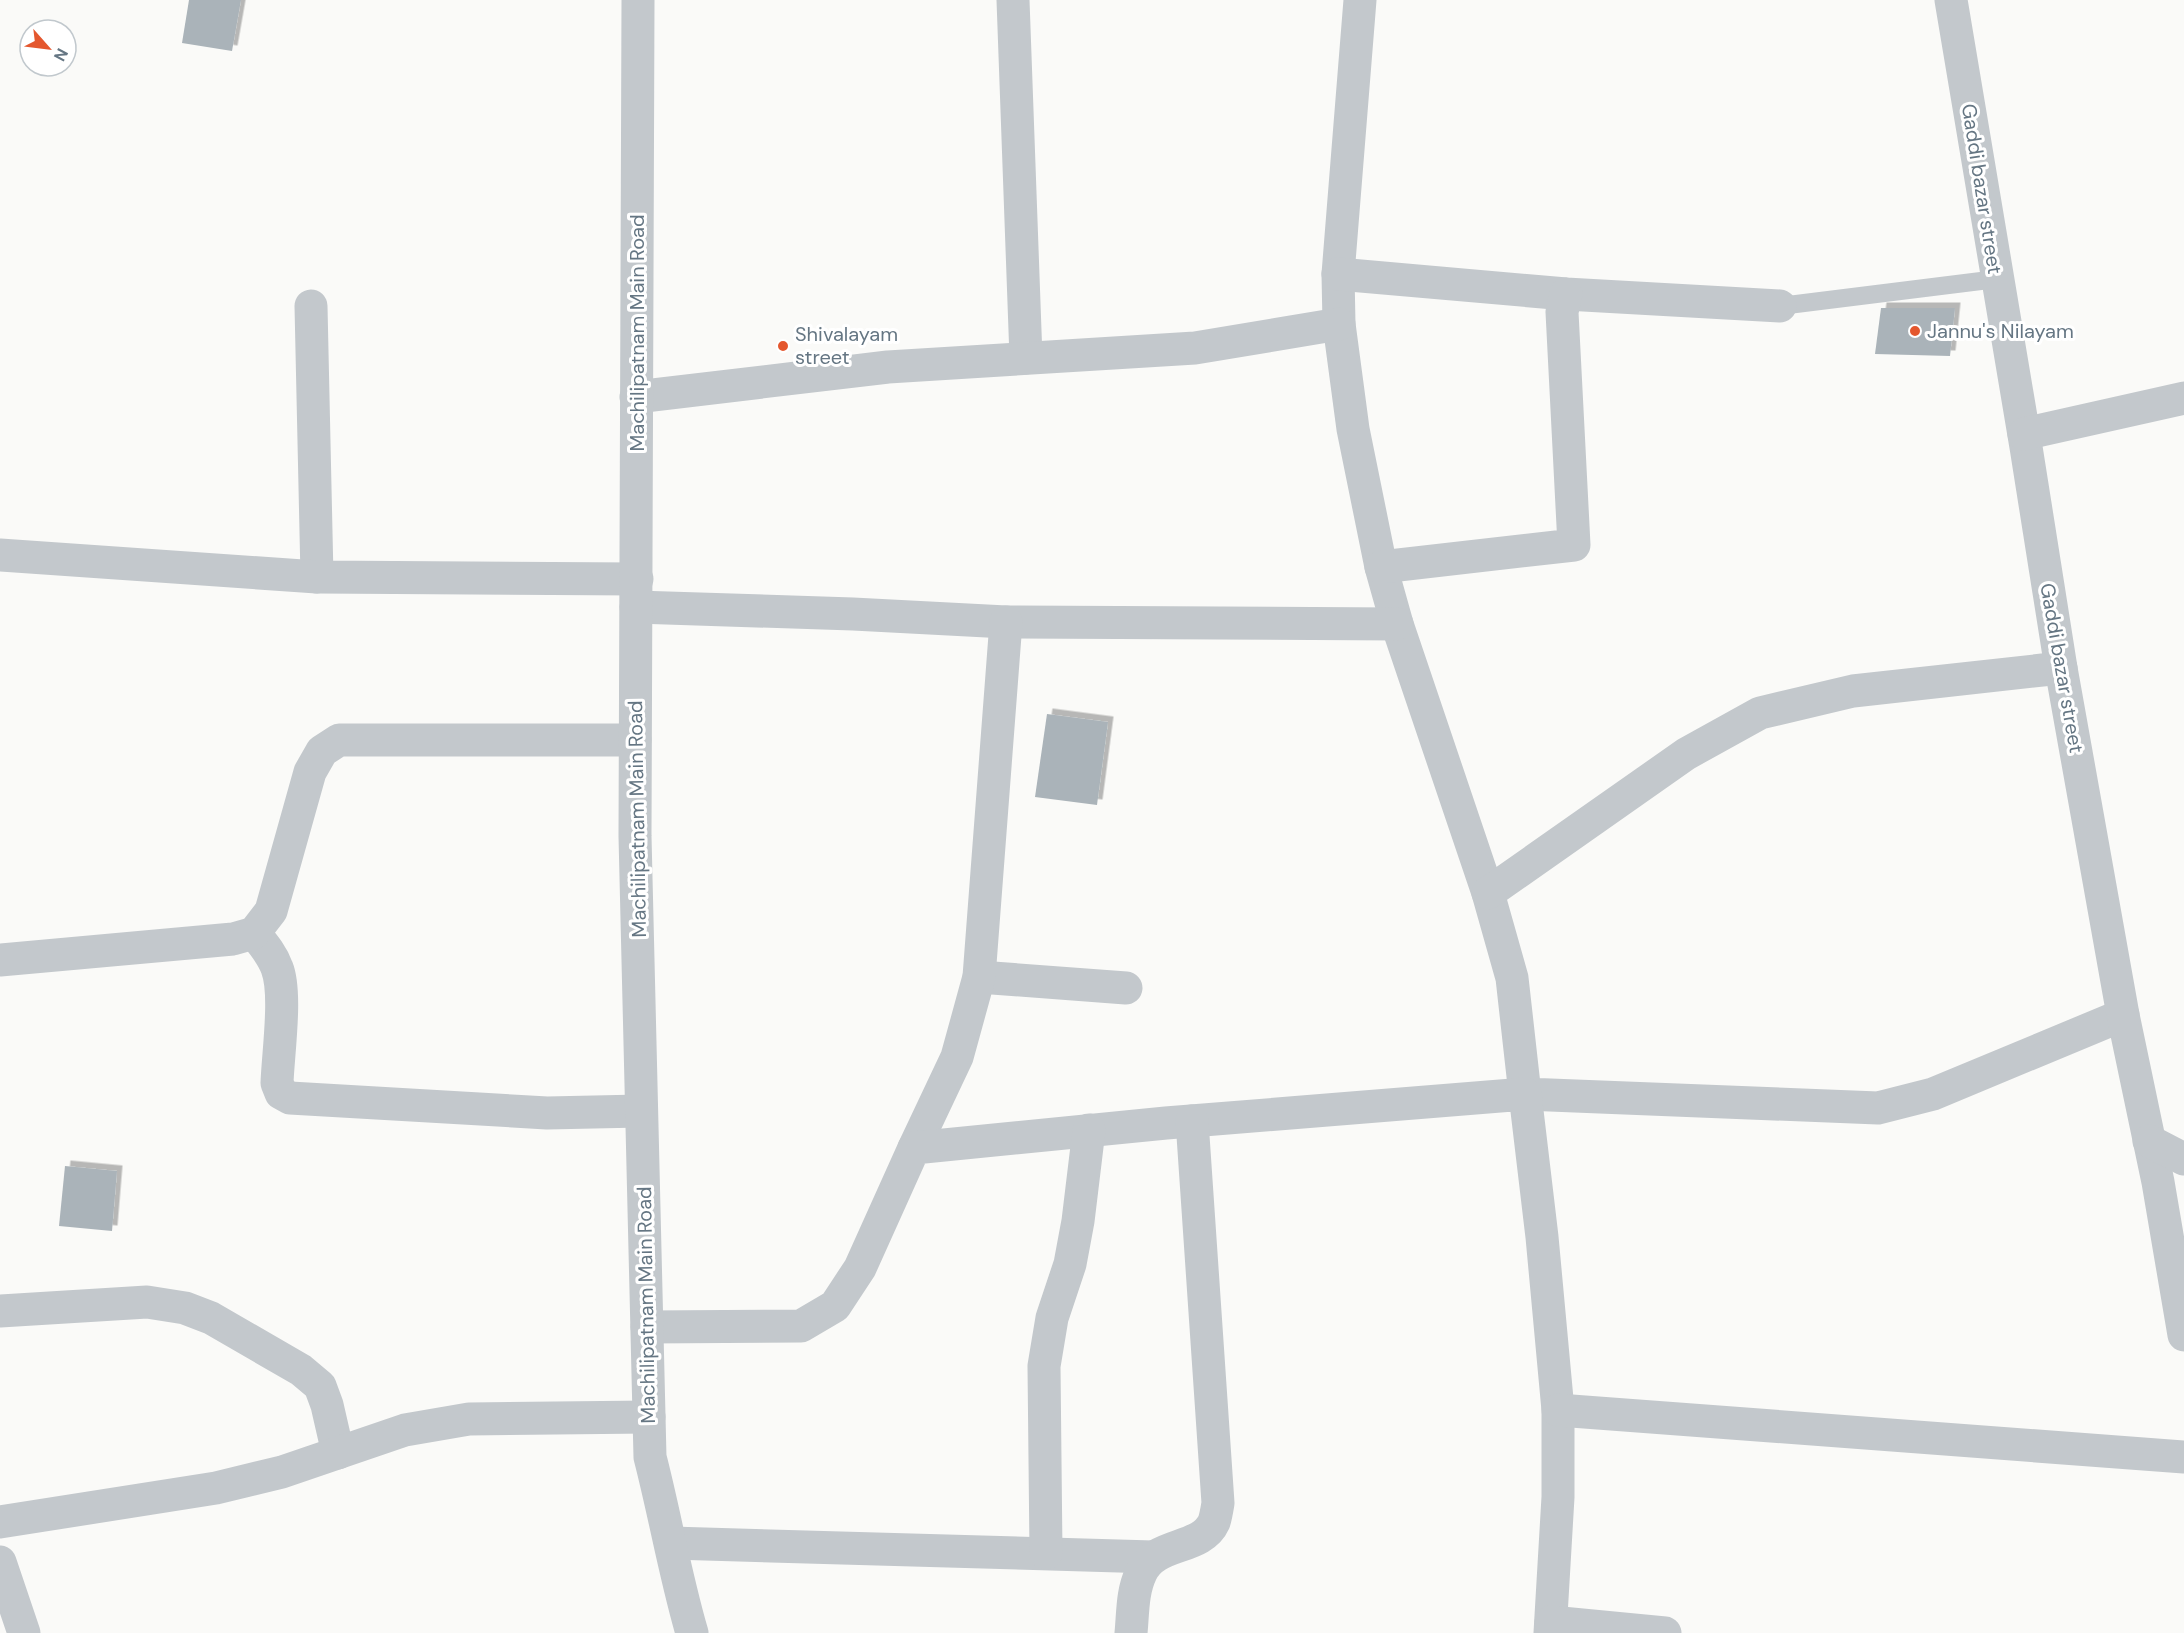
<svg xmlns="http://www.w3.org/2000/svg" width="2184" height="1633" viewBox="0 0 2184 1633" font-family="'DM Sans',sans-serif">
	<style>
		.building { fill: #aab3b9; filter: url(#shadow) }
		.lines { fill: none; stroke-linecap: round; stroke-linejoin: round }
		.service { stroke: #c3c8cc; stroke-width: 18 }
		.minor { stroke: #c3c8cc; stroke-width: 33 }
		.tertiary { stroke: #c3c8cc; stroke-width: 33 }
		.poi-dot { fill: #e4572e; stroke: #fff; stroke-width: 2 }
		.labels { text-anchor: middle; stroke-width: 6; stroke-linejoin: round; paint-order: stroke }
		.street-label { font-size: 20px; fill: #657683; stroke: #fff }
		.poi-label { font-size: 20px; fill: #657683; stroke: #fff; text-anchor: start }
	</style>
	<defs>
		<filter id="shadow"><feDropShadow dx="5.5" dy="-5.5" stdDeviation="0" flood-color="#0004"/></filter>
	</defs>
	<rect width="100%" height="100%" fill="#fafaf8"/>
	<!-- building -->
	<g class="building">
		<path d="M189 0H241L232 51 182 43Z"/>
		<path d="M1881 308H1955L1950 356 1875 354Z"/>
		<path d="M1047 714 1108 722 1097 805 1035 797Z"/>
		<path d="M65 1166 117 1171 112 1231 59 1226Z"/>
	</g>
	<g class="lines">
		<!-- service -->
		<path class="service" d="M1780 306 1997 279"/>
		<!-- minor -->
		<g class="minor">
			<path d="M1013 0 1026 358"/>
			<path d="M1360 0 1338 274 1339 324 1353 429 1381 567 1397 624 1488 893 1512 978 1525 1094 1878 1108 1933 1094 2123 1015"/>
			<path d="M1951 0 2026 447 2061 668 2123 1015 2158 1182 2184 1335"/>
			<path d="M1338 274 1566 294 1780 306"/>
			<path d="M311 306 317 577"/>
			<path d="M636 397 888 367 1195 348 1339 324"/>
			<path d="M2024 434 2184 398"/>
			<path d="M0 555 317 577 637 579"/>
			<path d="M1381 567 1574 545 1562 312 1566 294"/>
			<path d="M636 607 853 614 1006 622 1397 624"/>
			<path d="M1488 893 1686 754 1760 713 1853 691 2061 668"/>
			<path d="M254 933C263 944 272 954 277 968 287 993 278 1054 277 1083L281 1093 290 1098 547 1113 641 1111"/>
			<path d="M0 960 233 939 254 933 271 911 310 772 322 751 339 740H635"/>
			<path d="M979 977 1126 988"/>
			<path d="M2149 1141 2184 1159"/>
			<path d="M914 1148 957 1057 979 977 1006 622"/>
			<path d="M0 1311 147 1302 185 1308 211 1318 301 1370 320 1386 327 1405 338 1453"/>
			<path d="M647 1327 801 1326 835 1306 860 1268 914 1148 1166 1123 1525 1094 1542 1237 1558 1410V1497L1550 1633"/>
			<path d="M1558 1410 2184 1457"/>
			<path d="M0 1522 216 1488 282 1472 405 1430 469 1419 649 1417"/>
			<path d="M671 1543 1153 1557"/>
			<path d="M1046 1553 1044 1366 1052 1318 1070 1264 1078 1221 1089 1130"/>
			<path d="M0 1562 24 1633"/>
			<path d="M1551 1622 1665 1633"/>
			<path d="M1131 1633C1133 1613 1132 1592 1141 1573 1155 1541 1201 1551 1214 1522 1216 1516 1217 1509 1218 1503L1192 1121"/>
		</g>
		<!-- tertiary -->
		<path class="tertiary" d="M638 0 635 836 650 1457C665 1515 675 1575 692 1633"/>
	</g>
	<!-- markers -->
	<g class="poi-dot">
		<circle cx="1915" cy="331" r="6"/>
		<circle cx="783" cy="346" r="6"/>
	</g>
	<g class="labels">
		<!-- street labels -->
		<g class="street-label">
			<text transform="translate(1982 189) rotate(81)" y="7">Gaddi bazar street</text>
			<text transform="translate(637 333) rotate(-90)" y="7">Machilipatnam Main Road</text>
			<text transform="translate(2062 668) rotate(80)" y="7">Gaddi bazar street</text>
			<text transform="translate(637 819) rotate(-91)" y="7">Machilipatnam Main Road</text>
			<text transform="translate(646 1305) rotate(-91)" y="7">Machilipatnam Main Road</text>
		</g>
		<!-- poi labels -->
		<g class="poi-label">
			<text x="1927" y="338">Jannu's Nilayam</text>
			<text x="795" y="341">Shivalayam<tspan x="795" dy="23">street</tspan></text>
		</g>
	</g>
	<!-- north arrow -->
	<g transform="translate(48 48) rotate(118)"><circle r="28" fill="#ffffff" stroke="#c1c8cd" stroke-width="1.5"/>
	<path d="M0-4.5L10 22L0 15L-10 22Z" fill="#e4572e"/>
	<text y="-9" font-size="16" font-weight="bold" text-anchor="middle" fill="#657683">N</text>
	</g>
</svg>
